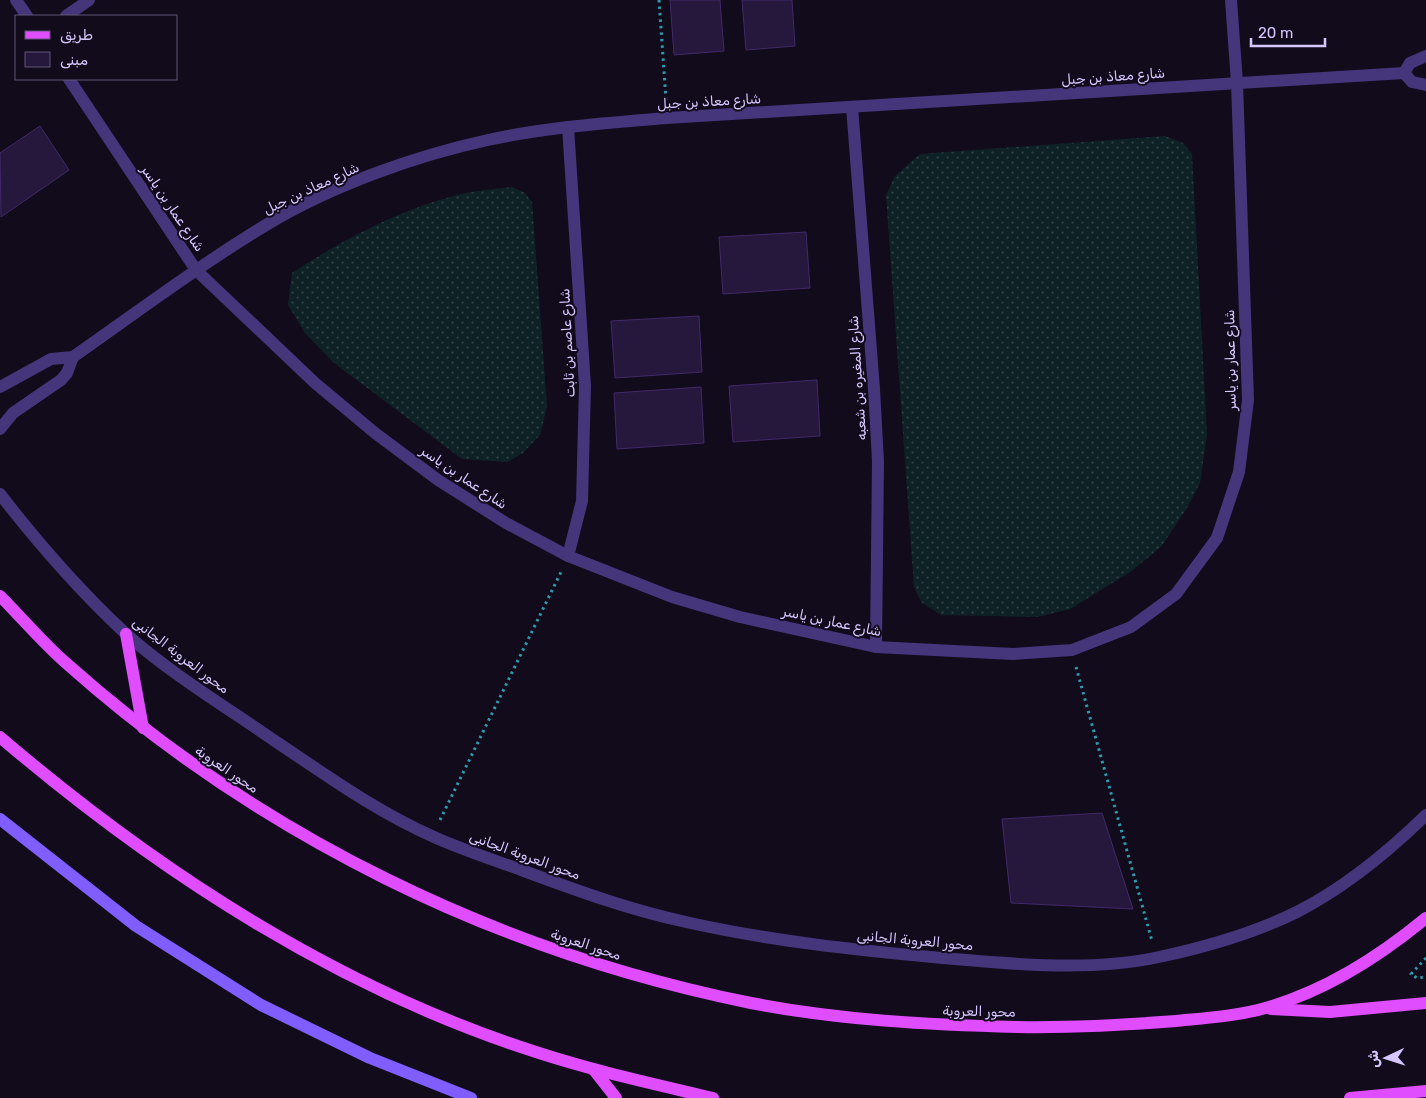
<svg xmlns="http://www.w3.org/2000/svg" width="1426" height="1098" viewBox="0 0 1426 1098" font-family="Rubik,'Noto Sans Arabic',sans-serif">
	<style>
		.garden { fill: url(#garden-dots) }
		.building { fill: #26173d; stroke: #422969 }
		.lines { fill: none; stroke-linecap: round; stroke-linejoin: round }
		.path { stroke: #2b9cad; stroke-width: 3; stroke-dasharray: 2.5 4; stroke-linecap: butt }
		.street { stroke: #45357b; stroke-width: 12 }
		.secondary { stroke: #805dff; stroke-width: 12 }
		.primary { stroke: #df4dff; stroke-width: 12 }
		.labels { text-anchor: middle; stroke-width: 4; stroke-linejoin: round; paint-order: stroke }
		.street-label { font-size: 14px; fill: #d7c6ff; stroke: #110b1c }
	</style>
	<defs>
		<pattern id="garden-dots" width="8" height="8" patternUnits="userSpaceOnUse" patternTransform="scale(1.25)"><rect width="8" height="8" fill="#0e2226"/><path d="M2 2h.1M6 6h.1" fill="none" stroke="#304147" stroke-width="1.8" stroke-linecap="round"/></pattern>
	</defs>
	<rect width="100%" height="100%" fill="#110b1c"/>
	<!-- garden -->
	<g class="garden">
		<path d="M1165 136 1183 143 1192 154 1207 434 1200 483 1187 508 1161 547 1130 572 1070 609 1037 617 941 615 921 602 914 587 886 195 895 176 920 154Z"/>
		<path d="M512 187 525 193 532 202 547 406 540 435 523 453 507 462 462 459 334 363 305 333 288 305 292 273C346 238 404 207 466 193 481 190 497 189 512 187Z"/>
	</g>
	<!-- building -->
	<g class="building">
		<path d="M670 0H720L724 51 674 55Z"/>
		<path d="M742 0H792L795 46 746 50Z"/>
		<path d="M40 126 69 170 1 217 0 153Z"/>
		<path d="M806 232 810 288 723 294 719 237Z"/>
		<path d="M699 316 702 372 615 378 611 321Z"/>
		<path d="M817 380 820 436 733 442 729 386Z"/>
		<path d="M701 387 704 443 617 449 614 393Z"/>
		<path d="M1102 813 1133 909 1011 903 1002 819Z"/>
	</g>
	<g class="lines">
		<!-- path -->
		<g class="path">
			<path d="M659 0 666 100"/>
			<path d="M1076 667 1152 941"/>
			<path d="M440 820 561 572"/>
			<path d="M1426 958 1411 974 1417 978 1426 977"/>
		</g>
		<!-- street -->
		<g class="street">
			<path d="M16 0 27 16"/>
			<path d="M66 16 89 0"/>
			<path d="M1404 73 1410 63 1426 56"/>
			<path d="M1404 73 1412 82 1426 85"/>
			<path d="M69 79 196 270 315 383 375 433 438 480 506 523 568 556 672 597 740 617 876 647 1013 654 1072 650 1131 627 1176 594 1217 538 1239 472 1248 400 1237 83 1231 0"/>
			<path d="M852 107 874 389 878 461 876 647"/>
			<path d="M0 387 51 359 73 357C137 312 200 265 266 225 331 186 414 156 488 140 547 127 607 123 667 118L1404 73"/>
			<path d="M0 429 13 413 61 380 67 373 73 357"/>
			<path d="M0 494C38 543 79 590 124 632 168 672 226 707 275 741 326 775 377 812 434 837 463 850 494 860 524 871 578 891 630 910 686 922 770 941 856 950 942 958 1011 964 1091 972 1159 957 1206 947 1254 933 1297 912 1344 888 1389 851 1426 815"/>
			<path d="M568 556 582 501 585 386 568 127"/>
		</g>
		<!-- secondary -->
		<path class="secondary" d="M0 819 136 926 261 1005 370 1058 471 1098"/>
		<!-- primary -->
		<g class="primary">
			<path d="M0 596C22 618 43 643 66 663 260 836 497 952 751 1003 839 1020 929 1025 1018 1027 1071 1028 1123 1025 1176 1021 1207 1018 1239 1016 1269 1007 1327 990 1380 956 1426 918"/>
			<path d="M126 634 143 728"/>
			<path d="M0 737C158 872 336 988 536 1052 594 1071 654 1084 713 1098"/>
			<path d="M1271 1009 1330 1012 1426 1003"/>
			<path d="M594 1070 616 1098"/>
			<path d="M1350 1098 1426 1091"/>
		</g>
	</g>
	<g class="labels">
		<!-- street labels -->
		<g class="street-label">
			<text transform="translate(1113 76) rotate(-4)" y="5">شارع معاذ بن جبل</text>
			<text transform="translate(709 101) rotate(-3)" y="5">شارع معاذ بن جبل</text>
			<text transform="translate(311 188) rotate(-25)" y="5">شارع معاذ بن جبل</text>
			<text transform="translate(173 208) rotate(56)" y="5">شارع عمار بن ياسر</text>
			<text transform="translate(567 343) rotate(-93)" y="5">شارع عاصم بن ثابت</text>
			<text transform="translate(1230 360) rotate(-91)" y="5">شارع عمار بن ياسر</text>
			<text transform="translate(857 378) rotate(-94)" y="5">شارع المغيره بن شعبه</text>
			<text transform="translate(464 477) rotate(34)" y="5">شارع عمار بن ياسر</text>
			<text transform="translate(832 621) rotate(12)" y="5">شارع عمار بن ياسر</text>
			<text transform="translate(181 655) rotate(37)" y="5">محور العروبة الجانبى</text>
			<text transform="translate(227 769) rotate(34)" y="5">محور العروبة</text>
			<text transform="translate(525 855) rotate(20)" y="5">محور العروبة الجانبى</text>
			<text transform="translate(915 940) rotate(5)" y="5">محور العروبة الجانبى</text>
			<text transform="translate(586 944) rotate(18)" y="5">محور العروبة</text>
			<text transform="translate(979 1011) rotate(1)" y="5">محور العروبة</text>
		</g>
	</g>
	<!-- legend -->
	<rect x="15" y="15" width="162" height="65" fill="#110b1c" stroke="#605677"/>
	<rect x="25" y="31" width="25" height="8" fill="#df4dff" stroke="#605677"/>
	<text x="60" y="40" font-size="15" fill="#d7c6ff">طريق</text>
	<rect x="25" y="52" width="25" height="15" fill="#26173d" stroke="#605677"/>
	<text x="60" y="65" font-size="15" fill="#d7c6ff">مبنى</text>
	<!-- north arrow -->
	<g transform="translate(1386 1058) rotate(266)" stroke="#110b1c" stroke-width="4" paint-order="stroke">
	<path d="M0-4L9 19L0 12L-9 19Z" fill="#d7c6ff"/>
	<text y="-8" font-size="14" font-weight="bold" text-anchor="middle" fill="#d7c6ff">ش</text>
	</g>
	<!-- scale -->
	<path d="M1251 38v8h74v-8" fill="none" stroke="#d7c6ff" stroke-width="2.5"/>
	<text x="1258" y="38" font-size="15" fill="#d7c6ff" stroke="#110b1c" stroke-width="4" paint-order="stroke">20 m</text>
</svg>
